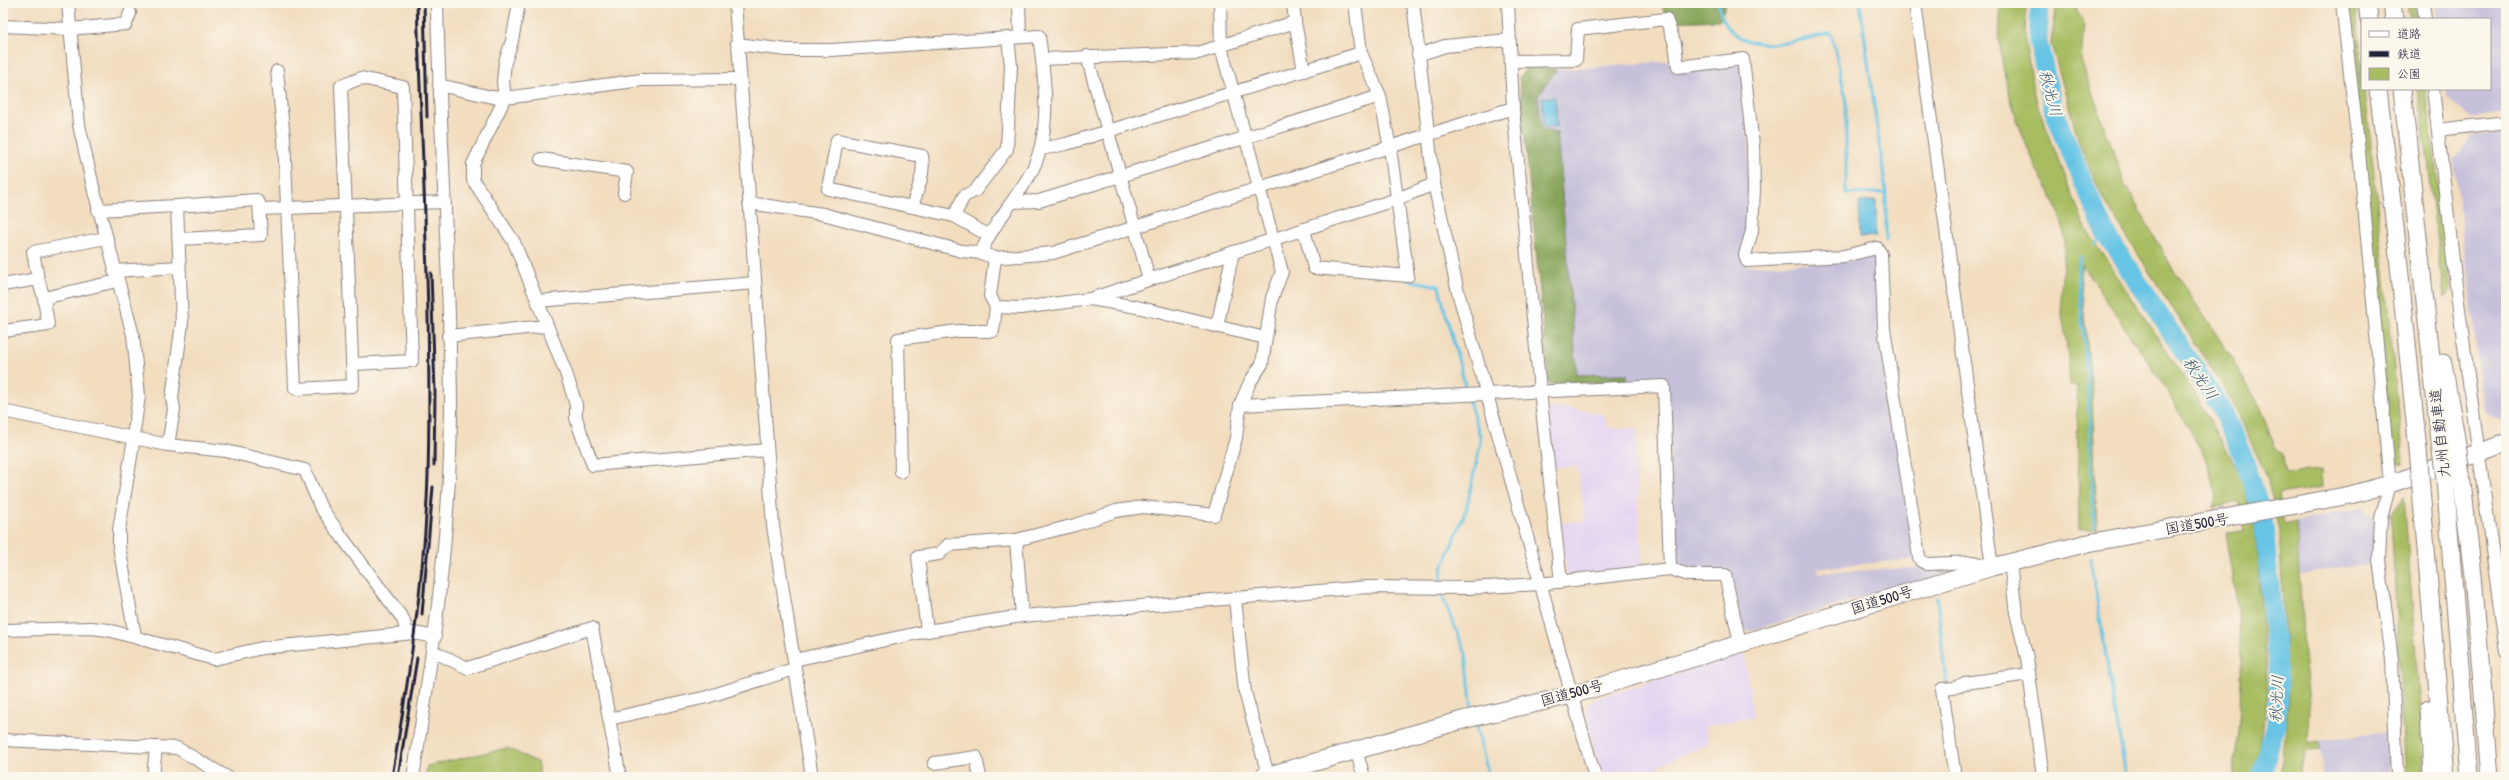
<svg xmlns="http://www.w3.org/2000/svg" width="2509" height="780" viewBox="0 0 2509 780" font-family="'Patrick Hand','Klee One',sans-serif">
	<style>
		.built { fill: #e3d3f2 }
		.industrial { fill: #c6c0da }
		.green { fill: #a8bd62; stroke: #65704e }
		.forest { fill: #86a458; stroke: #54634a }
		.water { fill: #67c4e5; stroke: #447390 }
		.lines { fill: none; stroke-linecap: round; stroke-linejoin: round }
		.stream { stroke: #67c4e5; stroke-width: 3 }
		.river { stroke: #67c4e5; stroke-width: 19 }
		.minor-casing { stroke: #8a807d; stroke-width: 14 }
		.highway-casing { stroke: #8a807d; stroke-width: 19 }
		.minor { stroke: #fff; stroke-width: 12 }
		.highway { stroke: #fff; stroke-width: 17 }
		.rail { stroke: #22223b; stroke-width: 3 }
		.highway-bridge-casing { stroke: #8a807d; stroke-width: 19; stroke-linecap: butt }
		.highway-bridge { stroke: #fff; stroke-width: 17 }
		.labels { text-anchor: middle; stroke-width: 4; stroke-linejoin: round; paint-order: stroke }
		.street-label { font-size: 15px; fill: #22223b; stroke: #fbf7ec }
		.water-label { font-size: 16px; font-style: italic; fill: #3a5b76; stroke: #fbf7ec }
	</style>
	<rect width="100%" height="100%" fill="#fbf7ec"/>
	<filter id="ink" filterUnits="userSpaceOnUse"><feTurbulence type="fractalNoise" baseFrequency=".025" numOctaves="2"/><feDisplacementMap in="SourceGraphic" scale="8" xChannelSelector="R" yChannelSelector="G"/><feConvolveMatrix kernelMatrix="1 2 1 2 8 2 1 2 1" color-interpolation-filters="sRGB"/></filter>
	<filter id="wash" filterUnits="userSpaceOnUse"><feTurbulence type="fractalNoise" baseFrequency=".012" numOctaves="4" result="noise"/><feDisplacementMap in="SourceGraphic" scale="16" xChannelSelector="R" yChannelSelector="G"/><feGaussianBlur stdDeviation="0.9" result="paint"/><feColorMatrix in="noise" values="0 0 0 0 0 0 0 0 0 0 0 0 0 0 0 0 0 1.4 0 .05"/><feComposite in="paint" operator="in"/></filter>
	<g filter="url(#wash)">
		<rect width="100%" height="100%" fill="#f2ddbf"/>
		<!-- built -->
		<g class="built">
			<path d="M1548 408H1567L1604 414 1607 428 1637 429 1635 468 1643 567 1567 575 1561 523 1585 521 1577 466 1554 468Z"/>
			<path d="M1744 653 1753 717 1706 726 1708 744 1658 766 1665 777H1602L1585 712 1588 704 1595 699Z"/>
		</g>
		<!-- industrial -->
		<g class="industrial">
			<path d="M2435 3H2506V112L2470 117 2447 97 2446 89H2490V19H2437Z"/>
			<path d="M1672 61 1675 72 1737 63 1743 70 1749 154 1747 266 1849 261 1873 255 1877 259 1878 335 1898 436 1917 559 1817 568 1818 573 1948 566 1953 571 1749 631 1743 628 1730 569 1703 571 1678 566 1672 493 1667 379 1627 382 1626 374 1577 375 1557 133 1542 130 1538 96 1556 70Z"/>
			<path d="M2506 132V422L2484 413 2454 160 2472 136Z"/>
			<path d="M2362 508 2374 518V563L2300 574 2296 522Z"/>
			<path d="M2387 732 2389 777H2323L2319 741Z"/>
		</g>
		<!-- green -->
		<g class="green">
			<path d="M2002 3H2026L2025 44 2037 104 2085 227 2195 395 2240 473 2255 530 2268 690 2260 747 2253 777H2233C2238 736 2242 696 2241 655 2239 614 2233 573 2226 533L2244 531 2238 501 2213 507 2217 496 2205 457 2163 384 2082 265 2080 274 2092 393 2097 529H2079L2077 386H2070C2070 356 2062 326 2061 296 2061 278 2067 242 2063 227 2059 207 2046 187 2037 169 2016 125 1991 51 2002 3Z"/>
			<path d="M2057 3H2077L2076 9 2084 23 2081 61 2125 185 2174 271 2217 335 2257 401 2276 449 2282 454 2286 473 2321 470 2322 487 2279 494 2284 525 2296 522 2304 654 2309 704 2308 743 2319 741 2320 750 2305 751 2299 777H2279L2283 761 2288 702 2279 526 2267 477 2232 401 2104 201 2080 145 2051 43Z"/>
			<path d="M2347 3H2355L2362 66V89H2365L2404 464 2393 461Z"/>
			<path d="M2408 3H2415L2417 19H2410Z"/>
			<path d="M2418 89H2426L2451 291 2444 297Z"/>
			<path d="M2404 497 2424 763 2423 777H2405L2391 515Z"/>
			<path d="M507 748 537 762 540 777H425L427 766Z"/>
		</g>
		<!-- forest -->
		<g class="forest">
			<path d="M1662 3H1726L1720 20 1674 22 1664 13Z"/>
			<path d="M1528 67 1556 70 1538 96 1542 130 1557 133 1577 375 1627 374V382L1549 384 1519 77Z"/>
		</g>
		<!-- water -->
		<g class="water">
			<path d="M1555 97 1557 126 1544 127 1542 98Z"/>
			<path d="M1876 201V236L1860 237 1859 202Z"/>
		</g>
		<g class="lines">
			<!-- stream -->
			<g class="stream">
				<path d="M1718 3C1728 62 1793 42 1831 33L1846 98V194L1886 193"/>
				<path d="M1860 3 1886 193V241"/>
				<path d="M2096 245 2104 231"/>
				<path d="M2080 257 2078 272 2088 385 2094 527"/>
				<path d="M1408 280 1439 286C1447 322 1458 357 1467 393"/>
				<path d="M2090 558 2126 777"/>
				<path d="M1441 585 1442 569 1466 510 1480 446V436L1468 398"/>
				<path d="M1442 590V596L1466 654 1472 711"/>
				<path d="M1937 598 1946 684"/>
				<path d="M1475 722 1489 777"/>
			</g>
			<!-- river -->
			<path class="river" d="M2040 3 2038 41 2054 112 2104 231 2222 410 2243 456 2263 517 2279 681 2276 724 2261 777"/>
		</g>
	</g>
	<g filter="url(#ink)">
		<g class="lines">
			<defs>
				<g id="minor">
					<path d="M68 3 79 125 94 191 133 335 139 396 133 438"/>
					<path d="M519 3 512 41 505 62 503 82 505 98 473 164V180L514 242 566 373 576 405V418L581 433 593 465 767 450"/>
					<path d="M735 3 773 526 812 777"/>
					<path d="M1019 3 1020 36"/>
					<path d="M1413 3 1434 184 1458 292 1595 777"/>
					<path d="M1508 3 1513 108 1540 391 1561 582"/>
					<path d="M2342 3 2359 152 2390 484 2381 518 2379 560 2392 660 2397 777"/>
					<path d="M2423 3 2425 19"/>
					<path d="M1295 22 1304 71"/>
					<path d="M3 26 70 29 126 24 130 13"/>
					<path d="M737 44 787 50H832L1039 36C1045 80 1053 136 1029 176 1014 202 992 225 981 253"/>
					<path d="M1418 55 1445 46 1508 40"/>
					<path d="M1087 56 1149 279"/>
					<path d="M1042 59 1198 53 1295 22 1293 3"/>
					<path d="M1511 61 1576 60 1578 29 1666 19 1675 44 1678 67 1743 59 1753 145 1754 189 1752 231 1745 255 1747 261 1844 256 1877 248 1881 254 1884 328 1919 557 1921 561 1927 564 1974 562 1992 567 1915 3"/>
					<path d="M277 71 284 138 295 388 297 389 352 386 353 384 341 86 361 78 403 87 412 361 353 364"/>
					<path d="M439 85 492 97 505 98 642 80 739 79"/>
					<path d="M2433 89 2458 302 2506 652"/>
					<path d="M2438 130 2506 122"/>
					<path d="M1041 149 1066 144 1361 53"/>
					<path d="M541 159 627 172 624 193"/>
					<path d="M1013 202 1039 201 1380 96"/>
					<path d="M749 203 823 214 962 251 981 253 995 258 1053 253 1513 108"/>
					<path d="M912 206C918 189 925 174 922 156L837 140 828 189 954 216 988 235"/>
					<path d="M261 209 444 202"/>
					<path d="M98 210 177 206"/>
					<path d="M954 216 964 196 975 191 1007 149 1011 66 1008 38"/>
					<path d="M1304 229 1314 268 1408 276 1390 148 1380 96 1361 53 1355 3"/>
					<path d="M995 258 990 296 996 307 1021 308 1090 299 1137 307 1265 338"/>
					<path d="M114 271 179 267"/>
					<path d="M38 279 33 252 106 238"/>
					<path d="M3 285 38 279 44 298 117 281"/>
					<path d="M1090 299 1397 199 1434 184"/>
					<path d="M538 301 755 283"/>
					<path d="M1217 327 1233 252"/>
					<path d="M3 331 48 325 44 298"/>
					<path d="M448 336 546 326"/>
					<path d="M1240 405 1664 386 1670 569"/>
					<path d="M3 411 168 445 226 451 305 470 320 506 336 529 403 619 407 633"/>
					<path d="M134 438 119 530V546L135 636"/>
					<path d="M168 445 174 409 172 398 182 323 177 206 256 200 259 203 261 235 179 239"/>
					<path d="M901 472 898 339 958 331H993L996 307"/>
					<path d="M1016 540 1022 616"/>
					<path d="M2010 563 2016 613 2027 658 2043 777"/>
					<path d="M1235 599 1245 692 1268 775"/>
					<path d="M3 630 92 628 108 630 214 659 262 648 414 633 435 637"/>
					<path d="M927 631 918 557 939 554 948 545 1016 540 1075 525 1116 511 1143 507 1214 515 1236 438 1240 405 1250 382 1262 364 1272 298 1282 272 1221 47 1220 3"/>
					<path d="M434 652 468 668 592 628 620 777"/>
					<path d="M794 660 927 631 1022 616 1367 587 1468 588 1539 584 1670 569 1689 575H1725L1740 643"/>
					<path d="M609 719 707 697 794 669"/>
					<path d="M3 740 177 748 227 777"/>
					<path d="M1356 750 1364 777"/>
					<path d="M934 763 976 757 980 777"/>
					<path d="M153 777 156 747"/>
					<path d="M413 777C433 654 451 530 451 405 450 271 440 137 437 3"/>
					<path d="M1955 777 1942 689 1954 688 1965 683 2029 674"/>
				</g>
				<g id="highway">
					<path d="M2367 3 2369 19"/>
					<path d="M2392 3 2394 19"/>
					<path d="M2378 89 2395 227 2419 460"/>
					<path d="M2402 89 2441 450"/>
					<path d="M2443 363 2457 444"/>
					<path d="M2461 474 2473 576 2490 777"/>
					<path d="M2445 479 2469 777"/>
					<path d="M2421 489 2445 777"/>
					<path d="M2429 709 2432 777"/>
					<path d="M1263 777 1466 719 1572 695 1992 567 2088 543 2350 495 2390 484 2506 443"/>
				</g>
			</defs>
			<!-- minor casing -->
			<use href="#minor" class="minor-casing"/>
			<!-- highway casing -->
			<use href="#highway" class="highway-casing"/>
			<!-- minor -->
			<use href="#minor" class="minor"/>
			<!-- highway -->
			<use href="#highway" class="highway"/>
			<!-- rail -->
			<g class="rail">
				<path d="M424 3 427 117"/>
				<path d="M431 273 435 392 434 465"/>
				<path d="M422 614 433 487"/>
				<path d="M392 777C409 677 425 576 428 475 432 318 422 160 417 3"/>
				<path d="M398 777 417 658"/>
			</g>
			<defs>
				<g id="highway-bridge">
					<path d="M2457 444 2461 474"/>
					<path d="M2441 450 2445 479"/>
					<path d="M2419 460 2421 489"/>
				</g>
			</defs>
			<!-- highway-bridge casing -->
			<use href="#highway-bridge" class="highway-bridge-casing"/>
			<!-- highway-bridge -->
			<use href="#highway-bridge" class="highway-bridge"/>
		</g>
	</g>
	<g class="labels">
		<!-- street labels -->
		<g class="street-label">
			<text transform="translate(2440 433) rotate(-96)" y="5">九州自動車道</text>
			<text transform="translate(2197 524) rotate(-10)" y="5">国道500号</text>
			<text transform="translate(1882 600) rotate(-17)" y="5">国道500号</text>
			<text transform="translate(1572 693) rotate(-15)" y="5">国道500号</text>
		</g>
		<!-- water labels -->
		<g class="water-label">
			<text transform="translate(2051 93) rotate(75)" y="6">秋光川</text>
			<text transform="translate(2201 378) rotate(56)" y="6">秋光川</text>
			<text transform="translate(2276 699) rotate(-87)" y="6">秋光川</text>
		</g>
	</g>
	<!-- margin -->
	<rect width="2509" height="780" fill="none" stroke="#fbf7ec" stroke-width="16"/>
	<!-- legend -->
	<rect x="2361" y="18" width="130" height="72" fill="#fbf7ec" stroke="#a4a2a5"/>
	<rect x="2369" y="31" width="20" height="6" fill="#ffffff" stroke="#a4a2a5"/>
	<text x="2397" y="38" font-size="12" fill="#22223b">道路</text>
	<rect x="2369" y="51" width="20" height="6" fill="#22223b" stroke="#a4a2a5"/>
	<text x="2397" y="58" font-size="12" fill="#22223b">鉄道</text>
	<rect x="2369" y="68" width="20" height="12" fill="#a8bd62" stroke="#a4a2a5"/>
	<text x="2397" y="78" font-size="12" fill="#22223b">公園</text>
</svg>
